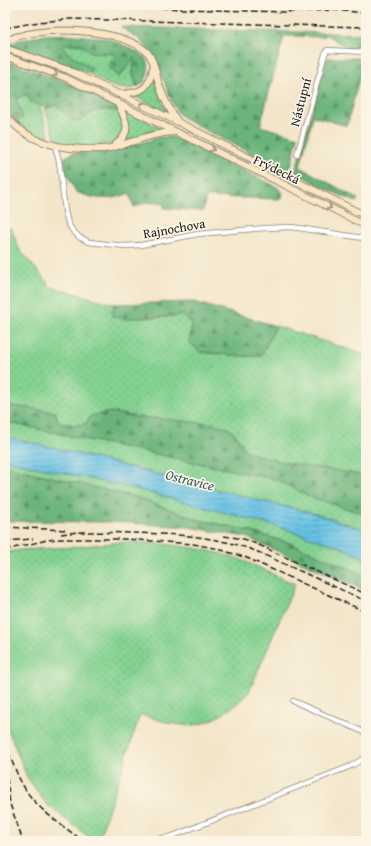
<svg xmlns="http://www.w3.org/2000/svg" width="371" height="846" viewBox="0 0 371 846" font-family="'Gentium Book Plus',serif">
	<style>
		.grass { fill: url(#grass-dots); stroke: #507756 }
		.forest { fill: url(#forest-firs); stroke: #44684c }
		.water { fill: url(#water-rules); stroke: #426f80 }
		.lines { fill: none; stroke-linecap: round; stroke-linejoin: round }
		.minor-casing { stroke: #888072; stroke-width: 6 }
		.secondary-casing { stroke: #888072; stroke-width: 8 }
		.minor { stroke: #fff; stroke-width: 4.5 }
		.secondary { stroke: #fbe6c4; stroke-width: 6 }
		.rail { stroke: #1c1c1c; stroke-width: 1.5; stroke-dasharray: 6 3; stroke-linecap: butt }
		.oneway { stroke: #978b78 }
		.labels { text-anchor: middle; stroke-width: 3.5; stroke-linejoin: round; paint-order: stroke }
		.street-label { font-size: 13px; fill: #1c1c1c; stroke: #fcf5e5 }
		.water-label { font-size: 14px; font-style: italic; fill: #365662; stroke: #fcf5e5 }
	</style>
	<defs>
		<pattern id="grass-dots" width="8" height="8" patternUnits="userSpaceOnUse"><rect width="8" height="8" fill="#84d291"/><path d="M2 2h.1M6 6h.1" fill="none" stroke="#71b47c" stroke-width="1.8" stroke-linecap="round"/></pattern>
		<pattern id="forest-firs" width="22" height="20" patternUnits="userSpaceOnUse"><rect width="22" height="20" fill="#6bb47b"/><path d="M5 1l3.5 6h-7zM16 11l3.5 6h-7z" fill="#579264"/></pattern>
		<pattern id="water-rules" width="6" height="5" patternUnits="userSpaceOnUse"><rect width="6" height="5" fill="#67c2e5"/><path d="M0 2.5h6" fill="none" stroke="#59a6c4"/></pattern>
	</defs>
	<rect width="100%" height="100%" fill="#fcf5e5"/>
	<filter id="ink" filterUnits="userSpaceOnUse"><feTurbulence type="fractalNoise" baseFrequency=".025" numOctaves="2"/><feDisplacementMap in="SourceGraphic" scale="8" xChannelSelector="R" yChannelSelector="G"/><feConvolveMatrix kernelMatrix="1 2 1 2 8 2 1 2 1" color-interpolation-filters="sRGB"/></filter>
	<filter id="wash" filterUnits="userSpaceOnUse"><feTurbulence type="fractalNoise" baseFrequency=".012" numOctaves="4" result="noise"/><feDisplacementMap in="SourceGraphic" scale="16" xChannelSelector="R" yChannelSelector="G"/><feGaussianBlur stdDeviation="0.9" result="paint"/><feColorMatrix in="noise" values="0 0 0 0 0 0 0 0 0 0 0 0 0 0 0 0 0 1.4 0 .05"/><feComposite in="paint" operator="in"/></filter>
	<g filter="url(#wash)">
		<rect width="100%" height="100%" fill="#f3e5c9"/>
		<!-- grass -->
		<g class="grass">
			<path d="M64 43 80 44 91 52 115 54 119 77 135 57 133 74 137 87C118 93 105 83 90 74L92 69 65 51Z"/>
			<path d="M154 76 161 100 170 114 134 96C145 92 150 88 154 76Z"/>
			<path d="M27 94 31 102 42 106 40 107 50 139 26 129 16 121 23 118 16 99Z"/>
			<path d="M56 105 70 119 80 121C96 108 98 109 119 111 124 125 127 134 113 144L81 146 57 143 45 109Z"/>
			<path d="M124 110 165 130 145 134 122 143 128 134Z"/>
			<path d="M11 228 19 249 51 287 114 304 112 316 158 318 183 315 193 322 200 352 239 356H261L276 326 366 355V474L363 475C343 472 255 461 244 449 241 446 239 440 237 436L111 412 82 425 63 424 57 419 56 412 5 405V242L9 241 6 230Z"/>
			<path d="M5 422 278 480 308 496 366 512V530L309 512 261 501 55 448 5 438Z"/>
			<path d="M5 460 132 488 275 526 341 547 366 559V576L292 544 242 529 199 520 135 497 5 466Z"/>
			<path d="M122 542C161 543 197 546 236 558 256 565 275 576 295 584L249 692C231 710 208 728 182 725 167 724 153 717 140 715L98 841H94L46 804 27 777 5 722V553L19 550 74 547Z"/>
		</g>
		<!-- forest -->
		<g class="forest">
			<path d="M121 27 366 34V47L348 48 325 34 324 37 284 36 260 126 298 137 290 170 287 172 186 120 178 113 172 102 154 55 139 39Z"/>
			<path d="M45 35C66 34 87 35 108 39 116 41 141 52 146 59 149 63 149 66 148 71 147 79 144 84 137 87L133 74 134 58 119 77 109 67 115 54 91 52 80 44H64L65 51 92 69 90 74 8 45 20 40Z"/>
			<path d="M327 58H364L347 126 313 116 300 167 358 199 356 202 331 191 295 172Z"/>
			<path d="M5 61 56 78 110 102 119 111C98 109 96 108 80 121L70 119 56 105 45 109 43 105 42 106 31 102 27 94 16 99 23 118 16 121 7 110 5 106Z"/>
			<path d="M160 137H176L277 187 283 193 281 199 206 197 203 211 164 208V204L147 202 134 207 129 193C109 202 95 199 76 192L66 172 64 158 73 153 110 152Z"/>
			<path d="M194 302 276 326 261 356H239L200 352 189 342 192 323 183 315 125 319 112 316 114 304Z"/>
			<path d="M5 405 56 412 57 419 63 424 82 425 87 422 90 416 111 412 130 416 215 424 230 429 237 436 245 450 254 454 287 463 363 475 366 474V513L351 510 308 496 278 480 5 422Z"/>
			<path d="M5 466 135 497 199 520 242 529 292 544 366 576V591L246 537 189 527 112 522 5 521Z"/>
		</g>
		<!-- water -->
		<path class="water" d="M5 437 55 448 261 501 309 512 366 530V559L341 547 275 526 132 488 5 460Z"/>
	</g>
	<g filter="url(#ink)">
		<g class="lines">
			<defs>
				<g id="minor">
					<path d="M55 146 59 161 65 211 68 223 72 230 79 237 89 242 125 246 141 245 198 234 265 228 292 227 363 238 366 243"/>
					<path d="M297 155 325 54 327 50 366 52"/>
					<path d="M293 701 366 733"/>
					<path d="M144 841 170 837 351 766 366 757"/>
				</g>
				<g id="secondary">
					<path d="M5 42C34 24 124 27 148 53 156 62 156 79 161 90 165 102 171 112 178 122"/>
					<path d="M5 48 68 70 178 122 366 216"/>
					<path d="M5 56 66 78 289 187 366 226"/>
					<path d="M119 94C141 93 149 90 153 68"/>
					<path d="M5 114C23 139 53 148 83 149 92 149 102 150 110 148 133 143 153 132 176 132"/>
					<path d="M116 144C134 132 125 118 117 102"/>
				</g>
			</defs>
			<!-- minor casing -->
			<use href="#minor" class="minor-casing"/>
			<!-- secondary casing -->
			<use href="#secondary" class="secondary-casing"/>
			<!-- minor -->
			<use href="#minor" class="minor"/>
			<!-- secondary -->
			<use href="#secondary" class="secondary"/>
			<!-- rail -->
			<g class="rail">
				<path d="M126 5 141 7 185 9 282 12 333 10 366 13"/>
				<path d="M5 28 39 22 71 19 366 27"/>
				<path d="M5 527 67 530"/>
				<path d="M61 534 78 532H92C147 534 206 531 258 552L366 601"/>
				<path d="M224 536 244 539 259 545 366 594"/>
				<path d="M5 541 33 539"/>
				<path d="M5 550 47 540 61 539H125L193 544 215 548 247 558 366 612"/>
				<path d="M5 744C12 760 17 777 27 792 41 812 63 826 83 841"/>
				<path d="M5 760 10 804 23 841"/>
			</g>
		</g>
		<!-- one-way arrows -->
		<defs><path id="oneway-chevron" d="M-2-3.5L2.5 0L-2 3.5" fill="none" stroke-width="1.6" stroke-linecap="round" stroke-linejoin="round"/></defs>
		<g class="oneway">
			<use href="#oneway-chevron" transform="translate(55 74) rotate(20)"/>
			<use href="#oneway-chevron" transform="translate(142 105) rotate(-154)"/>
			<use href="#oneway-chevron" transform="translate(212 149) rotate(26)"/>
			<use href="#oneway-chevron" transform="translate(329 207) rotate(27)"/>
		</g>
	</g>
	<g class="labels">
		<!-- street labels -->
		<g class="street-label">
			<text transform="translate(300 102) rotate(-75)" y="5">Nástupní</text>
			<text transform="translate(277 169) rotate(26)" y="5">Frýdecká</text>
			<text transform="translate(174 228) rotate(-10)" y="5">Rajnochova</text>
		</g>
		<!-- water labels -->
		<g class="water-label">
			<text transform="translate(190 480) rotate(14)" y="5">Ostravice</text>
		</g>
	</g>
	<!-- margin -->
	<rect width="371" height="846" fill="none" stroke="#fcf5e5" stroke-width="20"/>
</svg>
